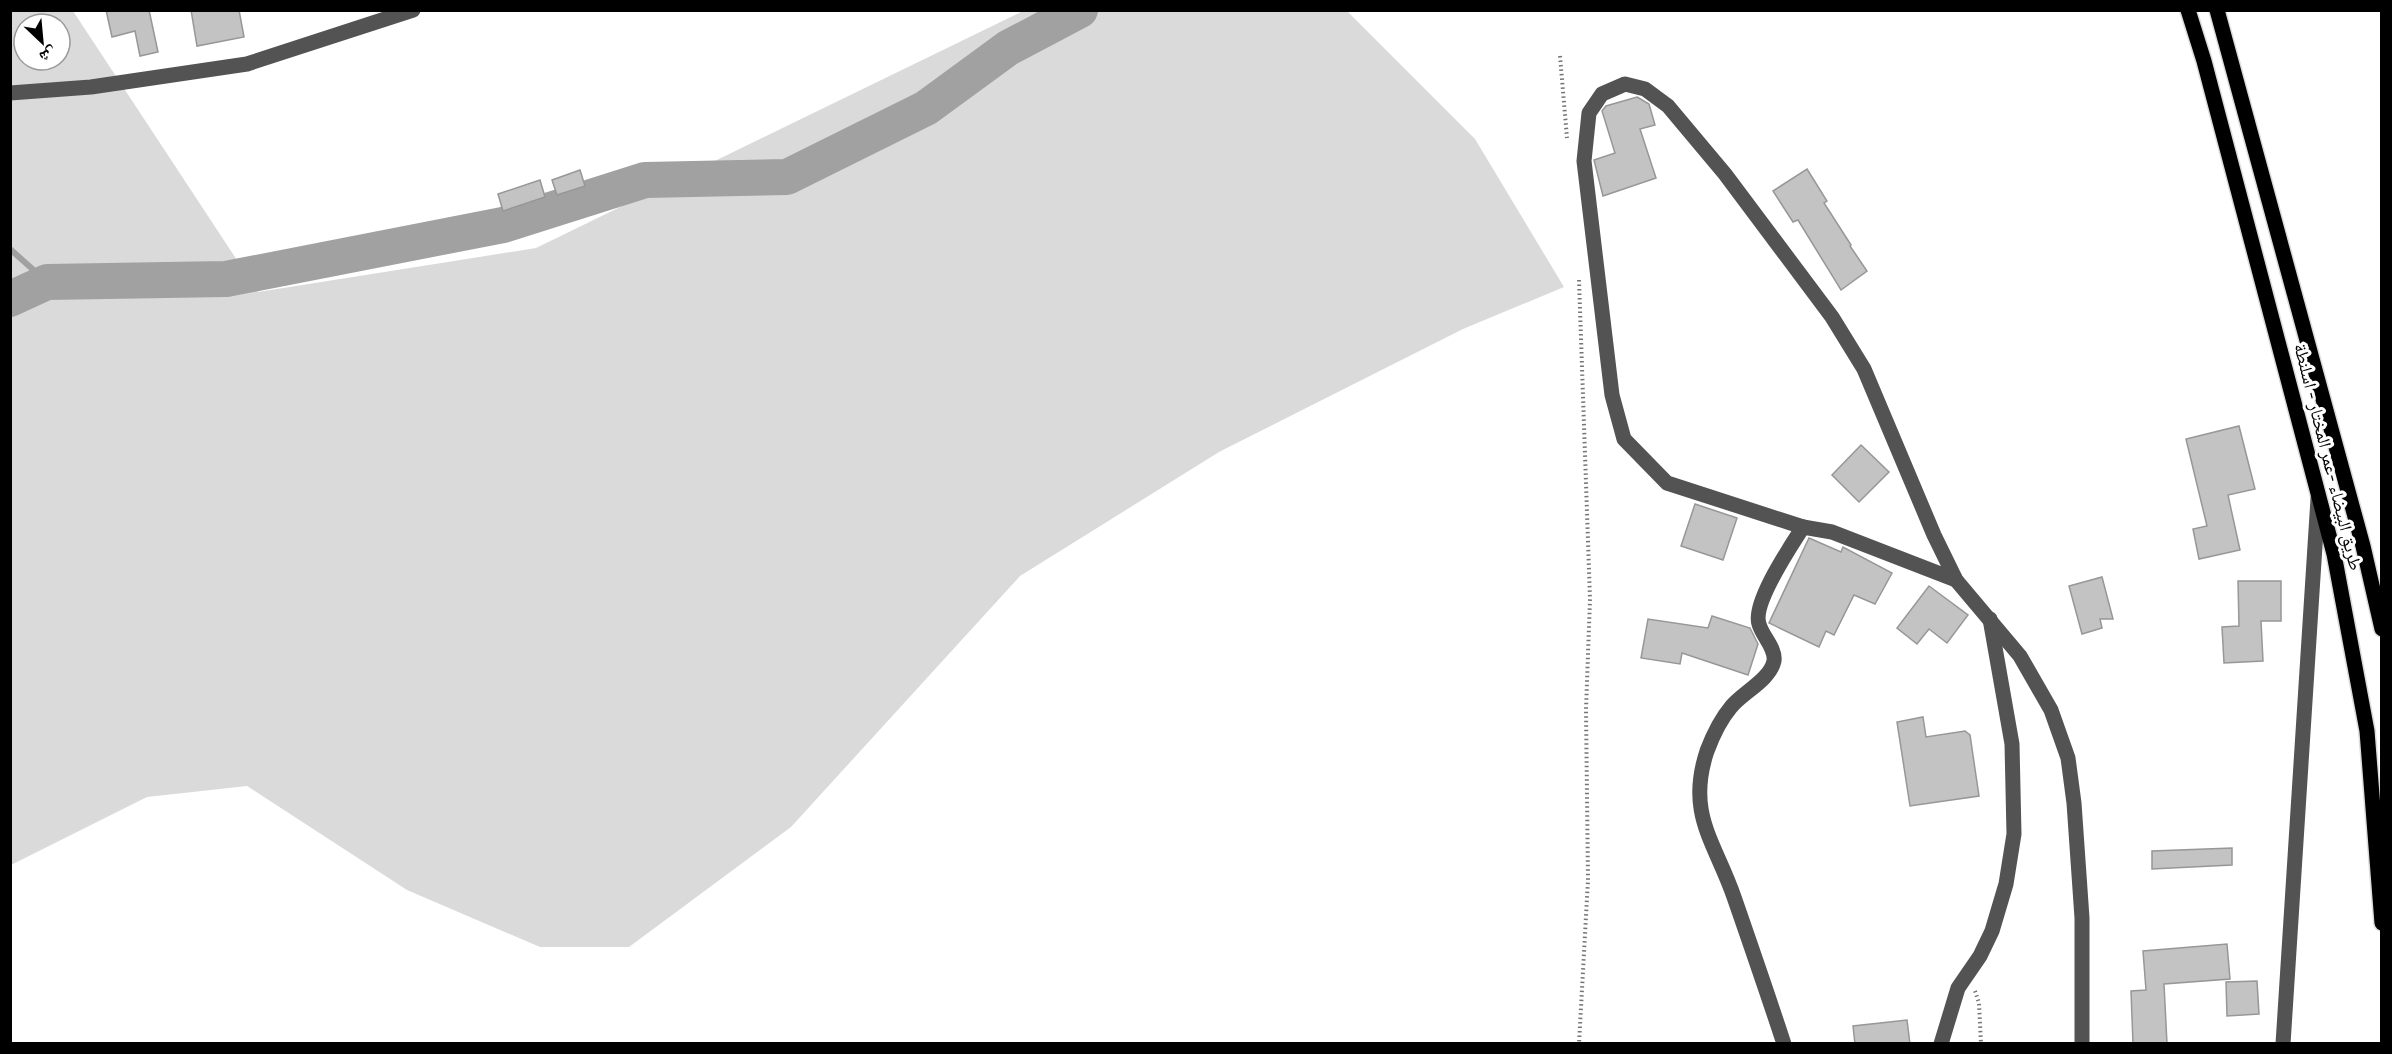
<svg xmlns="http://www.w3.org/2000/svg" width="2392" height="1054" viewBox="0 0 2392 1054" font-family="'Titillium Web','Noto Naskh Arabic',sans-serif">
	<style>
		.green { fill: #dadada; fill-rule: evenodd }
		.lines { fill: none; stroke-linecap: round; stroke-linejoin: round }
		.stream { stroke: #a1a1a1; stroke-width: 6 }
		.river { stroke: #a1a1a1; stroke-width: 36 }
		.building { fill: #c3c3c3; stroke: #979797; stroke-width: 1.5 }
		.major-casing { stroke: #dbdbdb; stroke-width: 18 }
		.path { stroke: #757575; stroke-width: 4; stroke-dasharray: 1.5 3; stroke-linecap: butt }
		.minor { stroke: #535353; stroke-width: 15 }
		.major { stroke: #000; stroke-width: 15 }
		.labels { text-anchor: middle; stroke-width: 6; stroke-linejoin: round; paint-order: stroke }
		.street-label { font-size: 18px; fill: #000; stroke: #fff }
	</style>
	<rect width="100%" height="100%" fill="#fff"/>
	<!-- green -->
	<path class="green" d="M11 11H73L258 292 536 248 1023 11H1347L1475 139 1564 287 1463 329 1219 452 1020 576 791 827 629 947H540L407 890 247 786 147 797 11 865ZM24 24H60V60H24Z"/>
	<g class="lines">
		<!-- stream -->
		<path class="stream" d="M10 249 47 282"/>
		<!-- river -->
		<path class="river" d="M10 299 47 282 226 279 503 225 645 180 787 177 926 108 1008 48 1080 10"/>
	</g>
	<!-- building -->
	<g class="building">
		<path d="M106 10H149L158 52 140 56 135 31 112 37Z"/>
		<path d="M191 10H239L244 37 197 46Z"/>
		<path d="M1637 97 1649 104 1655 125 1640 129 1656 178 1603 196 1594 160 1615 153 1602 111 1606 106Z"/>
		<path d="M1807 169 1827 201 1824 203 1851 245 1850 246 1867 271 1841 290 1798 220 1793 222 1773 191Z"/>
		<path d="M580 170 585 186 557 195 552 180Z"/>
		<path d="M540 180 545 197 503 211 498 194Z"/>
		<path d="M2239 426 2255 489 2228 495 2240 550 2199 559 2193 529 2207 526 2186 439Z"/>
		<path d="M1861 445 1889 472 1859 502 1832 475Z"/>
		<path d="M1695 504 1737 518 1723 560 1681 546Z"/>
		<path d="M1809 538 1841 552 1843 547 1892 573 1875 604 1854 595 1834 635 1826 631 1819 647 1769 623Z"/>
		<path d="M2102 577 2113 619H2100L2102 628 2082 634 2069 586Z"/>
		<path d="M2238 581H2281V621H2261L2263 661 2224 663 2222 627 2239 626Z"/>
		<path d="M1929 586 1968 615 1947 643 1929 629 1917 644 1897 628Z"/>
		<path d="M1712 616 1750 628 1758 644 1748 675 1682 653 1680 664 1641 658 1648 619 1708 628Z"/>
		<path d="M1923 717 1926 737 1965 731 1970 735 1979 796 1910 806 1897 722Z"/>
		<path d="M2232 848V865L2152 869V851Z"/>
		<path d="M2227 944 2230 979 2164 984 2167 1044H2133L2131 991 2146 990 2143 951Z"/>
		<path d="M2257 981 2259 1014 2227 1016 2226 982Z"/>
		<path d="M1907 1020 1910 1044H1855L1853 1026Z"/>
	</g>
	<g class="lines">
		<defs>
			<g id="major">
				<path d="M2188 10 2204 61 2334 554 2367 731 2382 923"/>
				<path d="M2217 10 2363 546 2382 629"/>
			</g>
		</defs>
		<!-- major casing -->
		<use href="#major" class="major-casing"/>
		<!-- path -->
		<g class="path">
			<path d="M1560 56 1567 138"/>
			<path d="M1579 280 1590 599 1586 710 1588 880 1579 1044"/>
			<path d="M1975 991 1979 1003 1981 1044"/>
		</g>
		<!-- minor -->
		<g class="minor">
			<path d="M10 93 91 87 247 64 413 10"/>
			<path d="M1803 527 1667 483 1624 439 1612 395 1584 161 1589 113 1602 94 1625 84 1645 89 1668 106 1725 174 1832 317 1864 369 1934 535 1956 580 2020 656 2051 710 2068 758 2074 803 2082 918V1044"/>
			<path d="M1784 1044C1768 995 1751 946 1734 897 1715 842 1686 814 1707 751 1713 735 1720 720 1731 707 1742 693 1770 680 1774 661 1776 648 1762 636 1759 624 1752 603 1791 546 1803 527L1832 532 1956 580"/>
			<path d="M1941 1044 1958 988 1980 956 1992 931 2006 884 2014 834 2012 744 1990 619"/>
			<path d="M2283 1044 2318 499"/>
		</g>
		<!-- major -->
		<use href="#major" class="major"/>
	</g>
	<g class="labels">
		<!-- street labels -->
		<g class="street-label">
			<text transform="translate(2328 457) rotate(76)" y="6">طريق البيضاء -عمر المختار - اسلنطة</text>
		</g>
	</g>
	<!-- border -->
	<rect width="2392" height="1054" fill="none" stroke="#000000" stroke-width="24"/>
	<!-- north arrow -->
	<g transform="translate(42 42) rotate(154)"><circle r="28" fill="#ffffff" stroke="#999999" stroke-width="1.5"/>
	<path d="M0-4.5L10 22L0 15L-10 22Z" fill="#000000"/>
	<text y="-9" font-size="16" font-weight="bold" text-anchor="middle" fill="#000000">ش</text>
	</g>
</svg>
